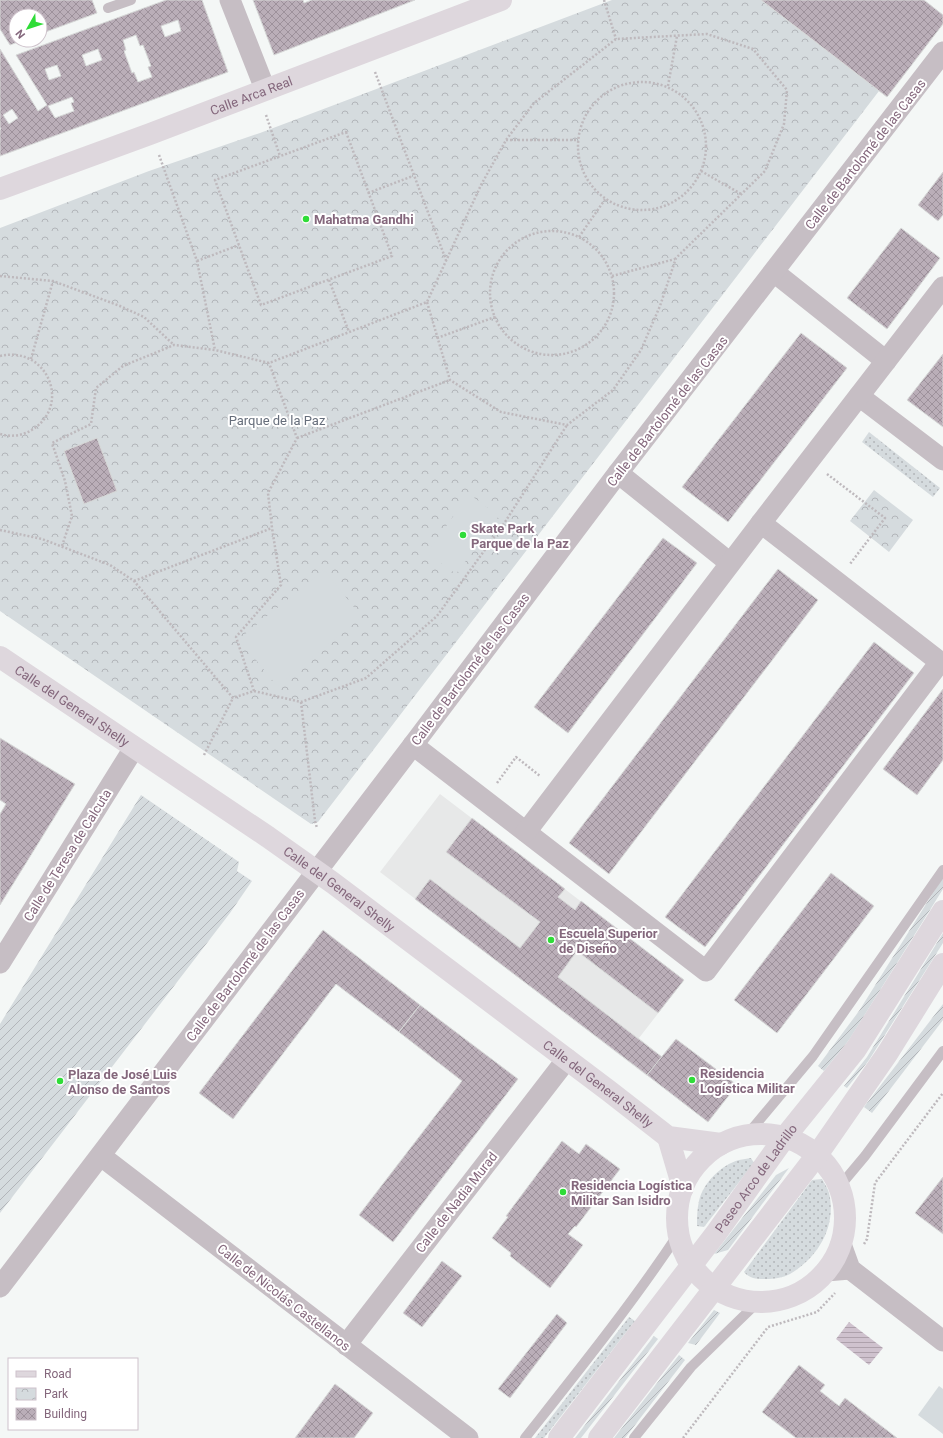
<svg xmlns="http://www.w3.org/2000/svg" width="943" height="1438" viewBox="0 0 943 1438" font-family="Roboto,sans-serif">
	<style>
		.built { fill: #e7e8e8 }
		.grass { fill: url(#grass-dots) }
		.park { fill: url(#park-crowns) }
		.garden { fill: url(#garden-furrows) }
		.pitch { fill: #d5dbde }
		.water { fill: url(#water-rules) }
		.building { fill: url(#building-cross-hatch); stroke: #d7d9d8; fill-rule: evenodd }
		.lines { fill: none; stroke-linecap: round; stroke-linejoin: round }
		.path { stroke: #beb9bd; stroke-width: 2.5; stroke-dasharray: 2 2; stroke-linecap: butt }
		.lane { stroke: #c6bec4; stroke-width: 10 }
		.street { stroke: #c6bec4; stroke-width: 21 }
		.secondary { stroke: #ded7dd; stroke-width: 22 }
		.primary { stroke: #ded7dd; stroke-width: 22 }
		.poi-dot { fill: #2fdc38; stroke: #fff; stroke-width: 1.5 }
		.labels { text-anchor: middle; stroke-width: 4; stroke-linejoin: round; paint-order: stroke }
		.street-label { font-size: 13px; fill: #84677c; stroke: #fff }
		.poi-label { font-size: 13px; font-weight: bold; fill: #84677c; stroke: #fff; text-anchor: start }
		.park-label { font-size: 13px; fill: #666e7b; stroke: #fff }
	</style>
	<defs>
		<pattern id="grass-dots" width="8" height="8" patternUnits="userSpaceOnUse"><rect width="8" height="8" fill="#d5dbde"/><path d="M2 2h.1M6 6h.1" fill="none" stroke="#b2b5b9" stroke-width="1.8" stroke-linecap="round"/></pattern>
		<pattern id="park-crowns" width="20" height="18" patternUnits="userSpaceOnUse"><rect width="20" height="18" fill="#d5dbde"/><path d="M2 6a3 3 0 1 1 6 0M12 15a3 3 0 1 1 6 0" fill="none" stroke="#b2b5b9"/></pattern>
		<pattern id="garden-furrows" width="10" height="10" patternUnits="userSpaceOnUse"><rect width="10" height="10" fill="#d5dbde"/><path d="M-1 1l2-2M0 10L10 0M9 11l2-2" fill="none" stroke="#b2b5b9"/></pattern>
		<pattern id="water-rules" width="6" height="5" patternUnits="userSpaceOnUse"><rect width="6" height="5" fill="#cfc2ce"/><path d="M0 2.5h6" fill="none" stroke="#aea1ac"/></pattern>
		<pattern id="building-cross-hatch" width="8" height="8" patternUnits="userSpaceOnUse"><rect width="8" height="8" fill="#baaeb8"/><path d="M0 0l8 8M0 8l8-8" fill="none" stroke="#9d919b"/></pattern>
	</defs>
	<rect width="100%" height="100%" fill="#f4f7f6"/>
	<!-- built -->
	<path class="built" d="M440 794 684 980 639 1038 662 1057 647 1076 380 872Z"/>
	<!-- grass -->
	<g class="grass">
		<path d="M869 432 940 488 933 497 862 442Z"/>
		<path d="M751 1158 754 1163 704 1227 697 1226C697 1218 697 1209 699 1201 703 1183 721 1165 739 1160 743 1159 747 1159 751 1158Z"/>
		<path d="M822 1179C824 1183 828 1188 829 1193 837 1226 818 1258 790 1274 783 1278 773 1279 766 1279 757 1279 750 1279 744 1272L812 1180Z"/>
		<path d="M629 1317 635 1321 544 1438H535Z"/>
	</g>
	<!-- park -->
	<g class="park">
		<path d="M612 0H761L879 91 318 822 311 824 0 611V228L149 171 260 133Z"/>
		<path d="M874 490 913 520 889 552 850 521Z"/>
	</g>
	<!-- garden -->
	<g class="garden">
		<path d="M141 795 239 862 237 871 252 881 230 913 0 1213V1024Z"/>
		<path d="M943 877V889L849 1040 824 1071 818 1066 859 1011Z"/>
		<path d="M943 933V943L869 1060 847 1088 844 1086 867 1057Z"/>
		<path d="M943 1004V1020L872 1113 864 1107Z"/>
		<path d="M789 1168 728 1250 714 1254 776 1175Z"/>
		<path d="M714 1310 720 1313 696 1345 688 1343Z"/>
		<path d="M654 1336 658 1339 581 1438H575Z"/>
		<path d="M679 1355 685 1360 625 1438H614Z"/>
	</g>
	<!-- pitch -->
	<g class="pitch">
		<path d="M469 494 499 516 456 574 427 553Z"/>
		<path d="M324 570 362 617 277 686 239 639Z"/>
		<path d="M939 1386 943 1389V1434L918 1415Z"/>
	</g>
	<!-- water -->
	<path class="water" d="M849 1322 883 1348 869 1365 836 1339Z"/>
	<!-- building -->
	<g class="building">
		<path d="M0 0H92L97 13 40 34V16H16V40H23L10 45 0 29Z"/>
		<path d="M166 0H202L228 72 0 156V130L1 129 0 127V49L38 111 47 105 16 55ZM178 20 181 31 165 37 161 26ZM136 35 140 46 143 45 151 66 148 67 152 77 138 82 134 72 132 73 124 51 126 50 123 40ZM98 49 102 60 86 66 82 55ZM57 65 61 76 49 80 45 69ZM72 97 74 102 71 103 74 111 55 118 48 106ZM12 109 18 118 9 124 3 115Z"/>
		<path d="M253 0H303L304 3 312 0H415L274 55Z"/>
		<path d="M761 0H924L943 15V24L887 97Z"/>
		<path d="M943 172V215L938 221 918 205Z"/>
		<path d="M901 228 940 258 887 329 847 298Z"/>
		<path d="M801 333 847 368 728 522 682 487Z"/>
		<path d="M943 354V427L907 400Z"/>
		<path d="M97 438 117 491 84 504 64 451Z"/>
		<path d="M663 538 697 563 568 733 534 707Z"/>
		<path d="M778 569 818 600 609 874 569 843Z"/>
		<path d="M874 642 914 673 705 947 665 917Z"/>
		<path d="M943 689V760L917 795 883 769Z"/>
		<path d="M0 738 75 784 0 905V814L6 804 0 800Z"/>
		<path d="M472 818 565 889 558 897 575 910 581 901 684 980 658 1013 577 951 558 977 662 1057 647 1075 415 899 430 879 520 948 540 922 446 852Z"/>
		<path d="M831 873 874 906 777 1033 734 1000Z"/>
		<path d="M323 930 420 1005 399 1032 336 984 233 1119 199 1093Z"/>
		<path d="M420 1005 518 1079 393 1242 359 1215 462 1081 399 1032Z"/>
		<path d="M676 1039 737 1085 708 1122 647 1075Z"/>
		<path d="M562 1141 579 1154 586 1144 620 1169 576 1227 575 1226 568 1234 583 1245 550 1288 510 1256 511 1253 492 1238 508 1217 506 1216Z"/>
		<path d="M943 1177V1234L915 1213Z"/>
		<path d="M442 1261 462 1276 422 1327 403 1313Z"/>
		<path d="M557 1314 567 1323 510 1398 498 1389Z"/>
		<path d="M799 1365 825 1385 820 1391 839 1406 845 1398 897 1438H796L762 1412Z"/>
		<path d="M335 1384 373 1413 354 1438H295Z"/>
	</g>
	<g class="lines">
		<!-- path -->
		<g class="path">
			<path d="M604 0 616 39"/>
			<path d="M375 72 446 260"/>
			<circle cx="642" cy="146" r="64"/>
			<path d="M668 86 677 36"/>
			<path d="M266 115 280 156"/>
			<path d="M346 132 392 256 261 305 215 180Z"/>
			<path d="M506 140H578"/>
			<path d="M159 155 197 261 215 350"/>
			<path d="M701 171 741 194"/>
			<path d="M368 193 413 176"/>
			<circle cx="552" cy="293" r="62"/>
			<path d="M579 237 606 198"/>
			<path d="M197 261 239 245"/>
			<path d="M0 276 53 281 120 306 144 317 174 345"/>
			<path d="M612 276 675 259"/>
			<path d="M329 280 349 332"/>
			<path d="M437 338 495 317"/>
			<path d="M0 356C48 345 73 407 30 431 21 436 10 437 0 434"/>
			<path d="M31 359 53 281"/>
			<path d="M297 438 450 380"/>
			<path d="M827 474 885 518 850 564"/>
			<path d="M0 530 42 539 110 565 134 581 233 698 254 691 301 702 366 678 437 616 505 522 567 425"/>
			<path d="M62 546 72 516 65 481 52 443 91 424 96 388 123 366 174 345 215 350 269 363 427 302 481 185 506 140 534 103 616 39 707 34 753 49 787 90 784 124 765 171 676 258 660 306 641 350 613 390 567 425 501 412 450 380 427 302"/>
			<path d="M134 581 272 528"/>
			<path d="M254 691 236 637 281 585 272 528 268 493 297 438 269 363"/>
			<path d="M301 702 315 821 317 828"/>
			<path d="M204 755 233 698"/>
			<path d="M497 783 516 757 540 776"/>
			<path d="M864 1244 867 1239 875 1183 943 1093"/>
			<path d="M683 1438 768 1327 817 1312 835 1293"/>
		</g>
		<!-- lane -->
		<g class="lane">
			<path d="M108 8 131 0"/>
			<path d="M747 1135 813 1056 943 870"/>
			<path d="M839 1187 865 1156 943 1051"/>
			<path d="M525 1438C578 1371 632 1304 679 1233"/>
			<path d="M634 1438 691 1367 759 1301"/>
		</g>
		<!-- street -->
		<g class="street">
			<path d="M230 0 265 89"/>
			<path d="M774 272 886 361"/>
			<path d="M859 396 943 460"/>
			<path d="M618 473 730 563"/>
			<path d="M413 745 706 971 940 662 761 523"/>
			<path d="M526 832 761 523 943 287"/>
			<path d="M0 963 134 748"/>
			<path d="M101 1156 468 1438"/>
			<path d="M841 1244 850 1269 943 1341"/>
			<path d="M826 1271 850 1269"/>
			<path d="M0 1287 413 745 618 473 943 52"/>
			<path d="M346 1345 567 1059"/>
		</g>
		<!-- secondary -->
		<g class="secondary">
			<path id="s1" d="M0 189 150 134 501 0"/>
			<path id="s2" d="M0 657 268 837 333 883 609 1091 668 1137 721 1144"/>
			<circle cx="761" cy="1218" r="84"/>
			<path d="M668 1137 683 1188"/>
		</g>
		<!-- primary -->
		<g class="primary">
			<path id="s3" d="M559 1438 717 1232 785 1137 856 1049 943 911"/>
			<path d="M599 1438 817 1155 887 1054 943 964"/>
		</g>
	</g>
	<!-- markers -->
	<g class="poi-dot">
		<circle cx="306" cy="219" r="4"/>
		<circle cx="463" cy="535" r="4"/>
		<circle cx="551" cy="940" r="4"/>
		<circle cx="692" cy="1080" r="4"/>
		<circle cx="60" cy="1081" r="4"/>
		<circle cx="563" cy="1192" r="4"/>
	</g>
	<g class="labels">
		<!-- street labels -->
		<g class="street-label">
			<text dy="5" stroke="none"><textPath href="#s1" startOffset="268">Calle Arca Real</textPath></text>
			<text transform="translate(865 154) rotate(-52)" y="5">Calle de Bartolomé de las Casas</text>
			<text transform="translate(667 411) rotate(-52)" y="5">Calle de Bartolomé de las Casas</text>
			<text transform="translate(470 669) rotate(-53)" y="5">Calle de Bartolomé de las Casas</text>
			<text dy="5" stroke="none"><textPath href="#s2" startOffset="87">Calle del General Shelly</textPath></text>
			<text transform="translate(67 855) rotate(-58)" y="5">Calle de Teresa de Calcuta</text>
			<text dy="5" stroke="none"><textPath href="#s2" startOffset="411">Calle del General Shelly</textPath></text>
			<text transform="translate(245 965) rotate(-53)" y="5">Calle de Bartolomé de las Casas</text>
			<text dy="5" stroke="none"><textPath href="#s2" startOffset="735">Calle del General Shelly</textPath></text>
			<text dy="5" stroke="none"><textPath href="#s3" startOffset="326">Paseo Arco de Ladrillo</textPath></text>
			<text transform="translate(456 1202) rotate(-52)" y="5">Calle de Nadia Murad</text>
			<text transform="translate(284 1297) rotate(38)" y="5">Calle de Nicolás Castellanos</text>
		</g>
		<!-- poi labels -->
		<g class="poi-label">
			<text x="314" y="224">Mahatma Gandhi</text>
			<text x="471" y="533">Skate Park<tspan x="471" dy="15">Parque de la Paz</tspan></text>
			<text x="559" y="938">Escuela Superior<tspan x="559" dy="15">de Diseño</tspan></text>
			<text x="700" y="1078">Residencia<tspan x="700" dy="15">Logística Militar</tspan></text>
			<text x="68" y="1079">Plaza de José Luis<tspan x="68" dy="15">Alonso de Santos</tspan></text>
			<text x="571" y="1190">Residencia Logística<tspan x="571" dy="15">Militar San Isidro</tspan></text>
		</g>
		<!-- park labels -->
		<g class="park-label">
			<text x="277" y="425">Parque de la Paz</text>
		</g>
	</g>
	<!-- legend -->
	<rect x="8" y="1358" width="130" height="72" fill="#ffffff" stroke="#cec2cb"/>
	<rect x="16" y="1371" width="20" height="6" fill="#ded7dd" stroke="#cec2cb"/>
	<text x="44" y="1378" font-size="12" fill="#84677c">Road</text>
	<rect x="16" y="1388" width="20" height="12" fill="url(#park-crowns)" stroke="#cec2cb"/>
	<text x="44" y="1398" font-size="12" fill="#84677c">Park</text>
	<rect x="16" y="1408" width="20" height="12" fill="url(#building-cross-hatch)" stroke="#cec2cb"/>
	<text x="44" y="1418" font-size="12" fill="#84677c">Building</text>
	<!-- north arrow -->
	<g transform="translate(28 28) rotate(231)"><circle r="19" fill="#ffffff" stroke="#cec2cb"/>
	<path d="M0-3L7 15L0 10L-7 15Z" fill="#2fdc38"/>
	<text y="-6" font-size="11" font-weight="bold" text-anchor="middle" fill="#84677c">N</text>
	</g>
</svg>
